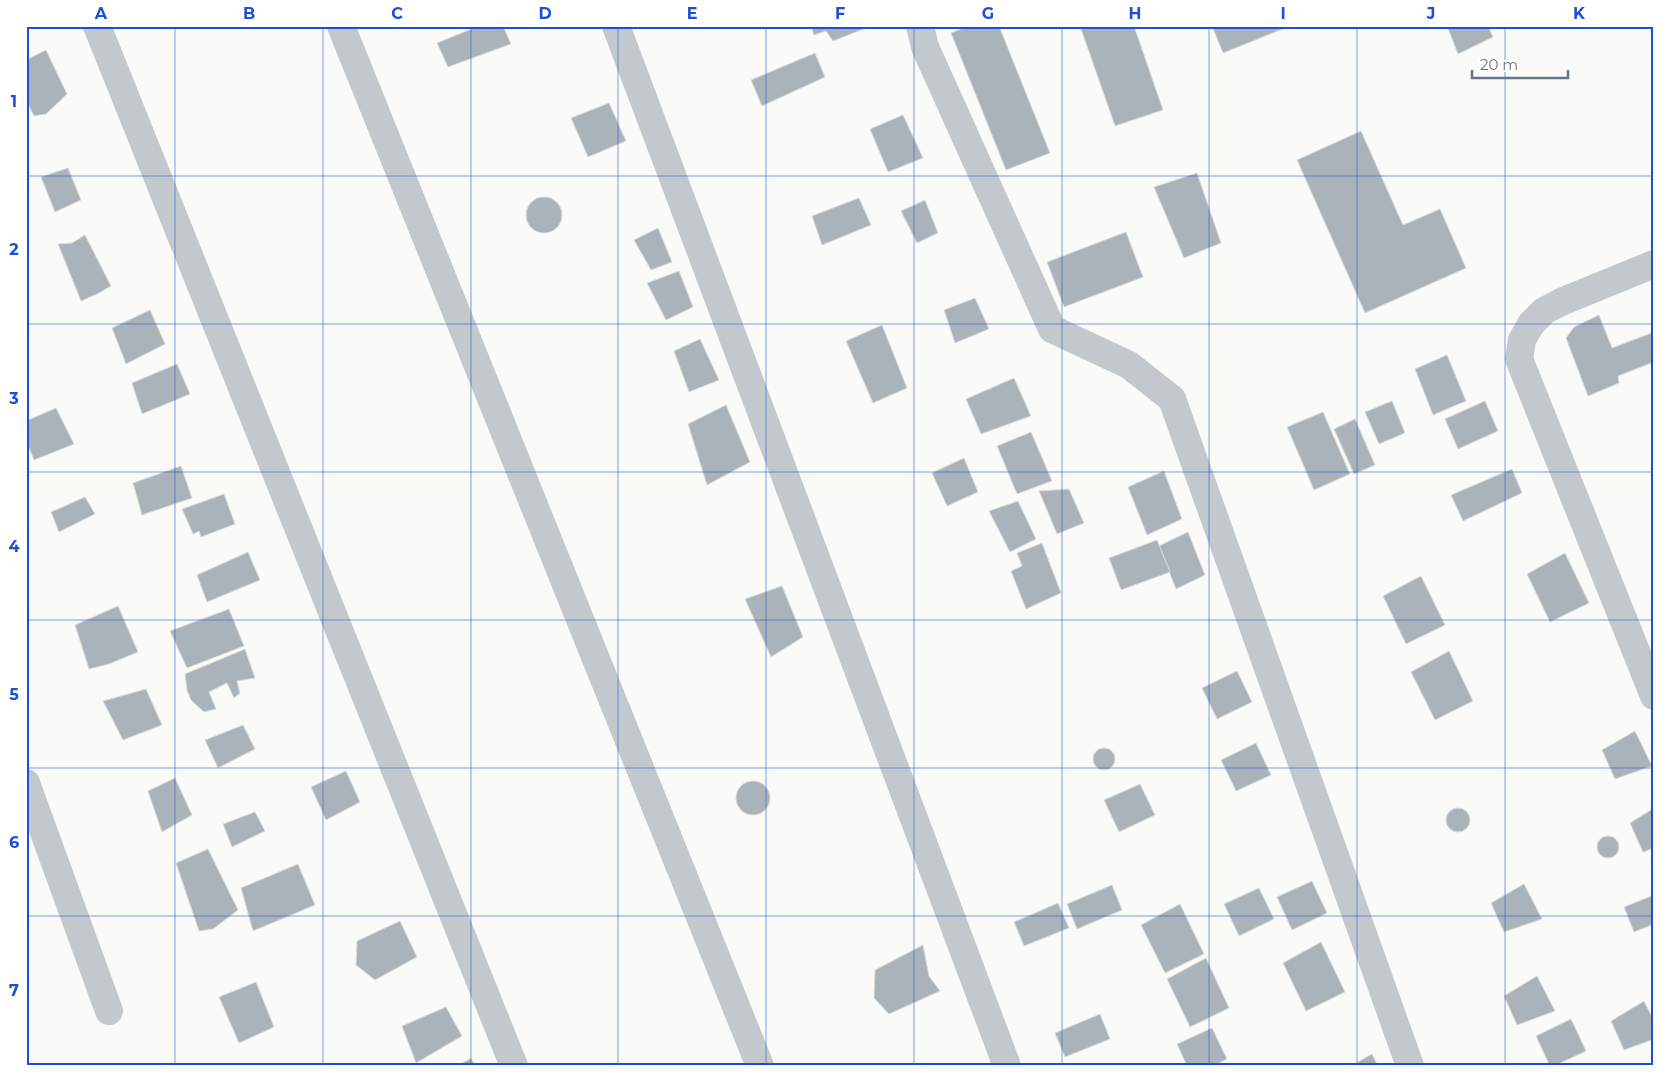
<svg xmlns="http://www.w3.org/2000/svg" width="1680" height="1092" viewBox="0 0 1680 1092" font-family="Montserrat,sans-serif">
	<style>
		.building { fill: #aab3b9; stroke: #dcdcda }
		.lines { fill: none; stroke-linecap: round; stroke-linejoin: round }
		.street { stroke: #c3c8cc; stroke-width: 28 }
		.grid { fill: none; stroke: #1d4ed8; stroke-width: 1; stroke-opacity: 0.55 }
		.neatline { fill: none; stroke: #1d4ed8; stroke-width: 2 }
		.grid-label { font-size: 16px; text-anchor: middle; font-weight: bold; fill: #1d4ed8 }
	</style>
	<rect width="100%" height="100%" fill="#fafaf8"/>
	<!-- building -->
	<g class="building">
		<path d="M479 26H503L511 44 448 67 437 43Z"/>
		<path d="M811 26H871L833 41 826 31 814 35Z"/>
		<path d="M968 26H999L1050 153 1006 170 951 33Z"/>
		<path d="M1080 26H1134L1163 110 1115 126Z"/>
		<path d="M1212 26H1290L1223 53Z"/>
		<path d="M1447 26H1488L1493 37 1458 54Z"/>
		<path d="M46 50 67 94 46 114 34 116 26 100V60Z"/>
		<path d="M815 53 825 77 762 106 751 80Z"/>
		<path d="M609 103 626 141 588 157 571 118Z"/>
		<path d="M903 115 923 158 888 172 870 129Z"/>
		<path d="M1361 131 1403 225 1440 209 1466 268 1365 313 1297 160Z"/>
		<path d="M68 168 81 200 55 212 41 177Z"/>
		<path d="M1197 173 1221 243 1184 258 1154 187Z"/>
		<circle cx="544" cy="215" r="18"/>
		<path d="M859 198 871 225 822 245 812 216Z"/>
		<path d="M925 200 938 233 917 243 901 211Z"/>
		<path d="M658 228 672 262 651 270 634 240Z"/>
		<path d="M1126 232 1143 277 1064 307 1047 262Z"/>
		<path d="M85 235 111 286 97 294 81 301 58 244 72 243Z"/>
		<path d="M679 271 693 307 666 320 647 283Z"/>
		<path d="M975 298 989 329 955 343 944 310Z"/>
		<path d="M150 310 165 344 126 364 112 328Z"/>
		<path d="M1599 315 1612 348 1654 332V362L1618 376 1619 383 1588 396 1566 338 1574 327Z"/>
		<path d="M882 325 907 388 873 403 846 341Z"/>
		<path d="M700 339 719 380 689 392 674 351Z"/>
		<path d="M1447 355 1466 401 1433 415 1415 369Z"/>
		<path d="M177 364 190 394 142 414 132 383Z"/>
		<path d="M1014 378 1031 416 981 434 966 399Z"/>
		<path d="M1392 401 1405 433 1379 444 1365 412Z"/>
		<path d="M1485 401 1498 431 1458 449 1445 419Z"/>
		<path d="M726 405 750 462 707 485 688 424Z"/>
		<path d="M56 408 74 444 34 460 26 440V421Z"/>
		<path d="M1323 412 1350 474 1314 490 1287 427Z"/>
		<path d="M1355 419 1375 465 1354 474 1334 429Z"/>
		<path d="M1031 432 1052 481 1017 494 997 446Z"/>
		<path d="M964 458 978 492 947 506 932 473Z"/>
		<path d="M181 466 192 498 142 515 133 483Z"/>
		<path d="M1512 469 1522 493 1463 521 1451 495Z"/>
		<path d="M1164 471 1182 519 1147 535 1128 487Z"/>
		<path d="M1069 489 1084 523 1057 534 1039 491Z"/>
		<path d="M224 494 235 524 201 537 199 531 193 534 182 509Z"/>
		<path d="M85 497 95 514 59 532 51 512Z"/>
		<path d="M1018 501 1036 539 1010 552 989 511Z"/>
		<path d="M1188 532 1205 575 1176 589 1159 546Z"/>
		<path d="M1157 540 1170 572 1121 590 1109 558Z"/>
		<path d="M1042 543 1061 593 1026 609 1011 571 1022 566 1017 553Z"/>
		<path d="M248 552 260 580 207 602 197 575Z"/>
		<path d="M1565 553 1589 603 1550 622 1527 574Z"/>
		<path d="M1421 576 1445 625 1406 644 1383 596Z"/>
		<path d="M782 586 803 637 771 657 745 599Z"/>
		<path d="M118 606 138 652 109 664 89 669 75 625Z"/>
		<path d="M229 609 244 646 187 668 170 631Z"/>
		<path d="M245 649 255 678 237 681 240 693 234 698 227 683 209 692 216 709 204 712 191 700 187 690 185 674Z"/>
		<path d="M1449 651 1473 701 1435 720 1411 672Z"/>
		<path d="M1237 671 1252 702 1217 719 1202 688Z"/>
		<path d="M146 689 162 725 123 740 103 701Z"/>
		<path d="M243 725 255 749 218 768 205 740Z"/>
		<path d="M1635 731 1652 766 1615 779 1602 750Z"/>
		<path d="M1256 743 1271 775 1236 791 1221 760Z"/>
		<circle cx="1104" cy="759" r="11"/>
		<path d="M346 771 360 802 326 820 311 787Z"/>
		<path d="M175 778 192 815 162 832 148 791Z"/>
		<circle cx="753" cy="798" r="17"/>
		<path d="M1140 784 1155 815 1119 832 1104 800Z"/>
		<path d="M1654 808V848L1643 852 1630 823Z"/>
		<circle cx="1458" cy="820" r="12"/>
		<path d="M255 812 265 831 232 847 223 824Z"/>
		<circle cx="1608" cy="847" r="11"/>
		<path d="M208 849 238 910 213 929 199 931 176 863Z"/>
		<path d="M298 864 315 905 253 931 241 888Z"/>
		<path d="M1312 881 1327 913 1292 930 1277 897Z"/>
		<path d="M1524 884 1542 919 1504 932 1491 903Z"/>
		<path d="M1112 885 1122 910 1077 929 1067 904Z"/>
		<path d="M1259 888 1274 919 1239 936 1224 904Z"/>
		<path d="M1654 895V924L1634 932 1624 907Z"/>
		<path d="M1058 903 1069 928 1024 946 1014 922Z"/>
		<path d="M1180 904 1204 954 1165 973 1141 925Z"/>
		<path d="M400 921 417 957 375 980 356 965 357 941Z"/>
		<path d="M1321 942 1345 992 1306 1011 1283 963Z"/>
		<path d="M923 945 929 976 940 991 889 1014 874 998 875 970Z"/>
		<path d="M1206 958 1229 1008 1190 1027 1167 979Z"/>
		<path d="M1537 976 1555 1011 1517 1025 1504 996Z"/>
		<path d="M256 982 274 1027 239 1043 219 997Z"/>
		<path d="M1644 1001 1654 1021V1039L1624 1050 1611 1021Z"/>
		<path d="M446 1007 462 1036 416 1063 402 1026Z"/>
		<path d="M1100 1014 1110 1039 1065 1057 1055 1033Z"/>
		<path d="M1571 1019 1586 1051 1554 1066H1550L1536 1036Z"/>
		<path d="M1212 1028 1227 1059 1213 1066H1187L1177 1044Z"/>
		<path d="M1372 1054 1378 1066H1351Z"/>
		<path d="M471 1058 475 1066H455L459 1065Z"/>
	</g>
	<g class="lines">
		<!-- street -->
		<g class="street">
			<path d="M97 26 514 1066"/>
			<path d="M341 26 760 1066"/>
			<path d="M616 26 1007 1066"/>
			<path d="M920 26 925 47 1052 329 1129 365 1172 399 1410 1066"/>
			<path d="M1654 264 1561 302 1544 311 1531 324 1522 340 1519 359 1654 696"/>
			<path d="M26 783 109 1011"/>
		</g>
	</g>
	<!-- grid -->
	<path class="grid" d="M175 26V1066M323 26V1066M471 26V1066M618 26V1066M766 26V1066M914 26V1066M1062 26V1066M1209 26V1066M1357 26V1066M1505 26V1066M26 176H1654M26 324H1654M26 472H1654M26 620H1654M26 768H1654M26 916H1654"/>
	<!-- border -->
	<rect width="1680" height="1092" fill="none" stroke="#ffffff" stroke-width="55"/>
	<!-- scale -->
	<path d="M1472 70v8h96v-8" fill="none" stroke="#657683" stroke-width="2.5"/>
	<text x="1480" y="70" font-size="15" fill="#657683" stroke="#ffffff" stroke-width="4" paint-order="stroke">20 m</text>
	<rect x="28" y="28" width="1624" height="1036" class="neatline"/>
	<g class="grid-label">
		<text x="101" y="19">A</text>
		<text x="249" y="19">B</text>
		<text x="397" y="19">C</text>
		<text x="545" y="19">D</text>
		<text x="692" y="19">E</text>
		<text x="840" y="19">F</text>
		<text x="988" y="19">G</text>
		<text x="1135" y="19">H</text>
		<text x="1283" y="19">I</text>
		<text x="1431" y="19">J</text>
		<text x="1579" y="19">K</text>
		<text x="14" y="107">1</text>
		<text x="14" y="255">2</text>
		<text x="14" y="404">3</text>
		<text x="14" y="552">4</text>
		<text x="14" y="700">5</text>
		<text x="14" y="848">6</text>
		<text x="14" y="996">7</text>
	</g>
</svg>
